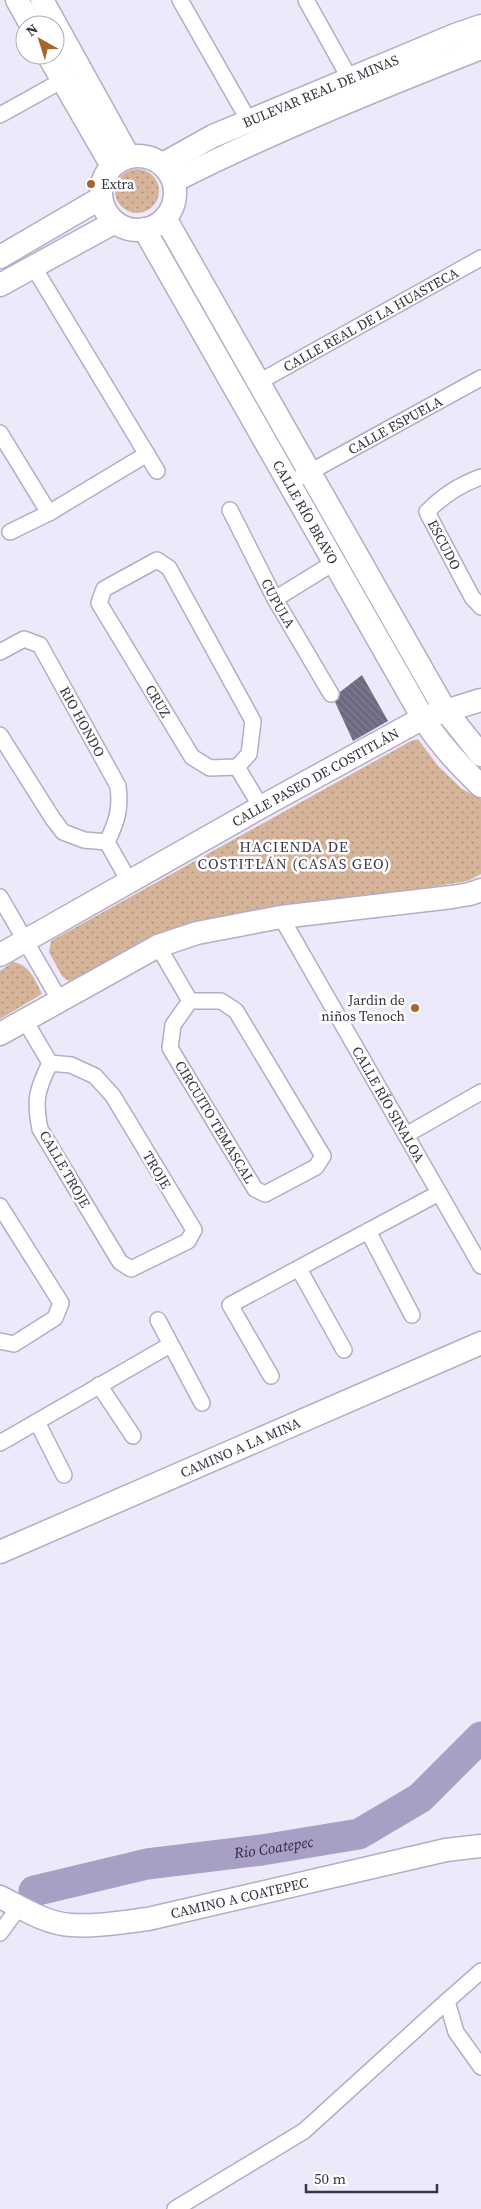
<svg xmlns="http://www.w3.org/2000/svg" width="481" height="2209" viewBox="0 0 481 2209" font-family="'Source Serif 4',serif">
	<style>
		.grass { fill: url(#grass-dots) }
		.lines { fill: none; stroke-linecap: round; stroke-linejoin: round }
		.river { stroke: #a79fc4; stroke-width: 31 }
		.building { fill: url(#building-back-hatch) }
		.street-casing { stroke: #b3adc9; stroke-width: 18 }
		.secondary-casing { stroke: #b3adc9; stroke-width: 25 }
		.street { stroke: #fff; stroke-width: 15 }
		.secondary { stroke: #fff; stroke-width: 22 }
		.poi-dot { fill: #a4662c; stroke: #fff; stroke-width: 2 }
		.labels { text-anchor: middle; stroke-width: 5; stroke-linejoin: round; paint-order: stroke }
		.street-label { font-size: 14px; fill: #373540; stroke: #fff }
		.poi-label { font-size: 14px; fill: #373540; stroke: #fff; text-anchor: start }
		.neighbourhood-label { font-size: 15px; letter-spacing: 1px; fill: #3f3950; stroke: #fff }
		.water-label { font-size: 15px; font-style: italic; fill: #342555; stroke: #fff }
	</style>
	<defs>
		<pattern id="grass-dots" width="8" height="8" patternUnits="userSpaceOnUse" patternTransform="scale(1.25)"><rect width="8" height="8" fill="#d6b49a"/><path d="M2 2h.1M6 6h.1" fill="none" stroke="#ae937f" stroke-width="1.8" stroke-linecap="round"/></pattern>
		<pattern id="building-back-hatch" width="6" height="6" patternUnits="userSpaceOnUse" patternTransform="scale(1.25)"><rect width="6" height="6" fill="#6e6881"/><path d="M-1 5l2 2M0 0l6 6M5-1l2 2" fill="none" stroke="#837e92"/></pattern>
	</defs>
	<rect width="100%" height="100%" fill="#ede9fa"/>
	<!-- grass -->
	<g class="grass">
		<circle cx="137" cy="191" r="22"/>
		<path d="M418 739 438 766 462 789 481 799V874L468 881 327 904 68 981 62 976 49 952 51 941 411 741Z"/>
		<path d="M13 962C29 964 36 981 42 994L0 1019V971Z"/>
	</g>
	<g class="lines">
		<!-- river -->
		<path class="river" id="s1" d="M34 1891 147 1864 262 1850 359 1834 420 1798 481 1737"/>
	</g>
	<!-- building -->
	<path class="building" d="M362 675 388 721 353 741 335 702 339 698 340 692Z"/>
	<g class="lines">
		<defs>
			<g id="street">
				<path d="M180 0 249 121"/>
				<path d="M306 0 350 79"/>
				<path d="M0 115 63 80"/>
				<path d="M33 266 157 471"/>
				<path id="s2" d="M259 382 481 258"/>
				<path d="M0 433 49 513"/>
				<path id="s3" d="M481 477C459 485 443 495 427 512L472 597 481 607"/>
				<path id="s4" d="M290 483 481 378"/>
				<path id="s5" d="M230 510 275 599 331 694"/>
				<path d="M10 532 49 513 147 454"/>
				<path d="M157 560 169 568 253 721 249 754 237 767 210 768 192 757 99 603 104 589Z"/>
				<path d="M275 599 335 562"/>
				<path id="s6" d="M0 652 24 639 40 645 118 786C121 809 117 821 107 842"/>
				<path d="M0 735 53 819 63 832 84 840 107 842"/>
				<path d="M237 767 261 807"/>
				<path d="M107 842 130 883"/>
				<path d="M0 897 59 999"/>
				<path id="s7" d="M281 917 481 1266"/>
				<path d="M158 946 190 1001"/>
				<path d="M190 1001H221L236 1011 323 1156 316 1167 265 1194 255 1189 170 1048 173 1025Z"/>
				<path d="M24 1019 50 1063"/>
				<path d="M50 1063 71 1065 95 1076 113 1096 194 1230 188 1241 131 1269 120 1262 40 1129C34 1099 37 1090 50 1063Z"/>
				<path d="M406 1135 481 1092"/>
				<path d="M0 1206 61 1303 55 1318 14 1344 0 1341"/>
				<path d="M368 1231 412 1315"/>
				<path d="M299 1269 344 1350"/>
				<path d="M158 1320 202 1403"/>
				<path d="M271 1376 230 1305 439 1193"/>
				<path d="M99 1385 133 1436"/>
				<path d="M37 1422 64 1475"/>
				<path d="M0 1443 170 1345"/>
				<path d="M0 1933 19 1907"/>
				<path d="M481 1971 447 2001 456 2032 481 2067"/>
				<path d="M175 2209 304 2131 447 2001"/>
			</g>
			<g id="secondary">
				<path d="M17 0 31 25"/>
				<path d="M42 0 129 157"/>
				<path d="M48 55 112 166"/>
				<circle cx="138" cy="193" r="37"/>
				<path id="s8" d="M163 164 213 136 455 35 481 26"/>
				<path d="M174 181C273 131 377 89 481 48"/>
				<path d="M165 218 445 710 481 755"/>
				<path id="s9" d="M144 229 423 718C439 744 459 765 481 786"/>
				<path d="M0 257 101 198"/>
				<path d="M0 285 115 222"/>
				<path id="s10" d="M0 955 261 807 423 718 481 700"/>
				<path d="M0 1034 158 946 197 933 281 917 452 897 470 894 481 890"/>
				<path id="s11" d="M0 1552 481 1343"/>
				<path id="s12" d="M0 1897C22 1908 47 1924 71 1925 97 1927 123 1922 148 1919L446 1850 481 1846"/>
			</g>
		</defs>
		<!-- street casing -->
		<use href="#street" class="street-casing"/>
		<!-- secondary casing -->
		<use href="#secondary" class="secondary-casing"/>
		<!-- street -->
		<use href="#street" class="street"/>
		<!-- secondary -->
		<use href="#secondary" class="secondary"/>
	</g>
	<!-- markers -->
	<g class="poi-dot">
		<circle cx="91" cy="184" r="5"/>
		<circle cx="415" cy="1008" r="5"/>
	</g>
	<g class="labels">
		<!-- street labels -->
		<g class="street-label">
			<text dy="5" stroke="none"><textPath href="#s8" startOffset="174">BULEVAR REAL DE MINAS</textPath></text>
			<text dy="5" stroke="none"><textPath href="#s2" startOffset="128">CALLE REAL DE LA HUASTECA</textPath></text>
			<text dy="5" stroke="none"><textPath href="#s4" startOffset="120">CALLE ESPUELA</textPath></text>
			<text dy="5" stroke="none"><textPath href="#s9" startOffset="326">CALLE RÍO BRAVO</textPath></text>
			<text dy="5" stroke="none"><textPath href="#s3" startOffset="102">ESCUDO</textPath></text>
			<text dy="5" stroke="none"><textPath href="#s5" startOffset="105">CUPULA</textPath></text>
			<text transform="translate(158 701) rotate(59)" y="5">CRUZ</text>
			<text dy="5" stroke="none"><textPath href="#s6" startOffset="132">RIO HONDO</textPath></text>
			<text dy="5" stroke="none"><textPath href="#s10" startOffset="362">CALLE PASEO DE COSTITLÁN</textPath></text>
			<text dy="5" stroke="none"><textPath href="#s7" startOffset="216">CALLE RÍO SINALOA</textPath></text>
			<text transform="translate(215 1122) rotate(59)" y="5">CIRCUITO TEMASCAL</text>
			<text transform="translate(65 1169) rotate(60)" y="5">CALLE TROJE</text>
			<text transform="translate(157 1170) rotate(59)" y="5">TROJE</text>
			<text dy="5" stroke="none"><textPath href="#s11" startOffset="262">CAMINO A LA MINA</textPath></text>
			<text dy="5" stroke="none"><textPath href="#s12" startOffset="248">CAMINO A COATEPEC</textPath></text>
		</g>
		<!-- poi labels -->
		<g class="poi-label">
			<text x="101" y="189">Extra</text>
			<text x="405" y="1005" text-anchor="end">Jardin de<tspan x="405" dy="16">niños Tenoch</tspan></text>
		</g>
		<!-- neighbourhood labels -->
		<g class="neighbourhood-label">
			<text x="294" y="852">HACIENDA DE<tspan x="294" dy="17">COSTITLÁN (CASAS GEO)</tspan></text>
		</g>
		<!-- water labels -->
		<g class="water-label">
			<text dy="5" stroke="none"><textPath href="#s1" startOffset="244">Rio Coatepec</textPath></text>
		</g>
	</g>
	<!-- north arrow -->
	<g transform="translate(40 40) rotate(321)"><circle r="24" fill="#ffffff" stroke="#afaeb3"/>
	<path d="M0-4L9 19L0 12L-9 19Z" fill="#a4662c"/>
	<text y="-8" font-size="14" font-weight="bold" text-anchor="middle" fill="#373540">N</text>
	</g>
	<!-- scale -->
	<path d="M306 2184v8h131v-8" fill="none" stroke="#373540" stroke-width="2.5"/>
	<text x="314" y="2184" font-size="15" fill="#373540" stroke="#ffffff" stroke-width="4" paint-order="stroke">50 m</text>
</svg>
